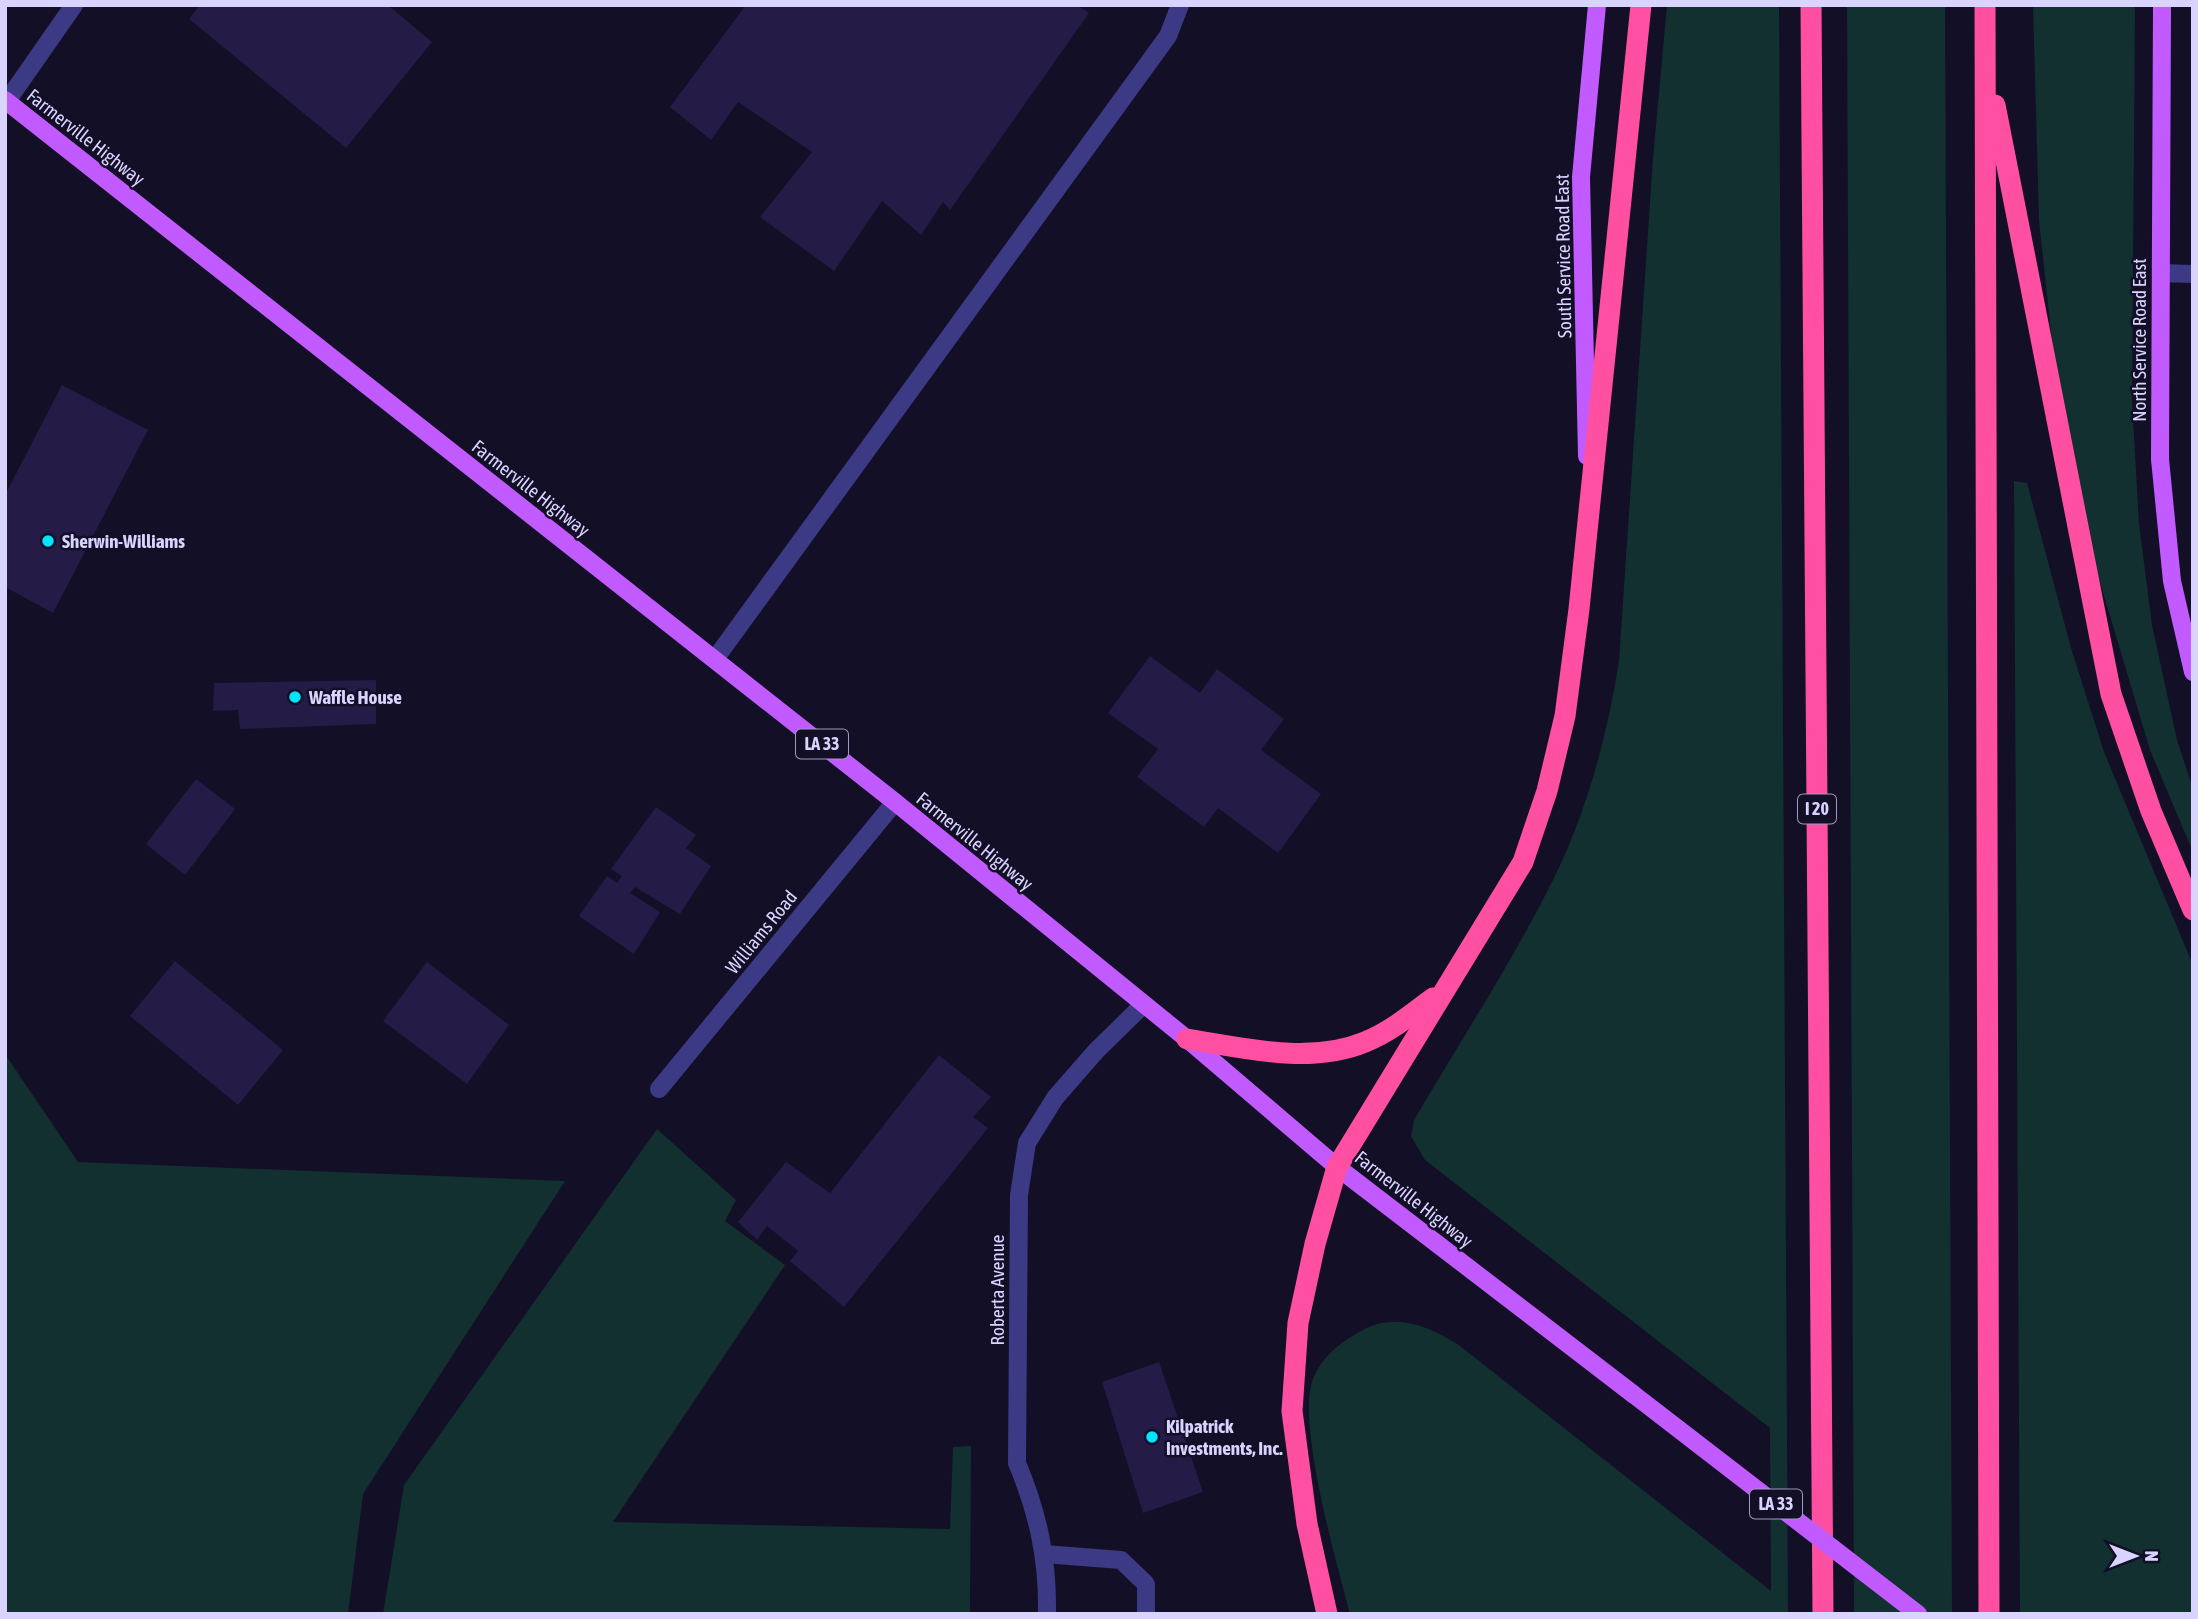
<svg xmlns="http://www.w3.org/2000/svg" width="2198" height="1619" viewBox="0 0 2198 1619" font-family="'Asap Condensed',sans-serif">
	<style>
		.green { fill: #12302f }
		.building { fill: #241b47 }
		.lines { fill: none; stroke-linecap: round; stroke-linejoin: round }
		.minor { stroke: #3d3a85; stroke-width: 18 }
		.major { stroke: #c25bff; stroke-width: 18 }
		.highway { stroke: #ff4fa3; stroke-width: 21 }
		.major-bridge { stroke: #c25bff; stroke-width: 18 }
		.poi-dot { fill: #00e5ff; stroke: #130f26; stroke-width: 2.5 }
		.labels { text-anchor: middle; stroke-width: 5; stroke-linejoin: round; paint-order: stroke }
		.shield { fill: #130f26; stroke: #9e99be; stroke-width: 2 }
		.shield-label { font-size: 18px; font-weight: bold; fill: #d9d4ff }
		.street-label { font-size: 19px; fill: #d9d4ff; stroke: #130f26 }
		.poi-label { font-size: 19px; font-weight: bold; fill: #d9d4ff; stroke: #130f26; text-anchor: start }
	</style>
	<rect width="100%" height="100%" fill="#130f26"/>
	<!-- green -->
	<g class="green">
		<path d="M1667 5H1779L1788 1614H1350C1337 1564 1296 1422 1313 1379 1322 1356 1341 1342 1361 1331 1395 1311 1431 1327 1460 1346L1771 1591 1770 1428 1425 1160 1411 1136 1414 1120C1461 1040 1512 962 1553 880 1587 811 1607 737 1619 661L1653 158Z"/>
		<path d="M1847 5H1945L1952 1614H1854Z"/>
		<path d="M2033 5H2135L2132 402 2139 524 2152 625 2177 740 2193 789V852L2150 750 2088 542 2056 379 2039 220Z"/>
		<path d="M2014 481 2027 483 2071 648 2104 752 2193 965V1614H2020Z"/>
		<path d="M5 1054 78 1162 565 1181 363 1494 348 1614H5Z"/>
		<path d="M657 1129 736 1200 725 1221 785 1265 613 1522 950 1529 953 1447 971 1446 970 1614H383L404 1485Z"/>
	</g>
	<!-- building -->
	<g class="building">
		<path d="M200 5H388L432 42 346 148 189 19Z"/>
		<path d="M746 5H1077L1089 13 950 210 943 202 921 235 882 201 834 271 760 217 812 152 738 102 711 140 670 107Z"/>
		<path d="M62 385 148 430 53 613 5 587V495Z"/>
		<path d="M1150 656 1200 693 1217 669 1284 719 1261 750 1321 794 1278 853 1218 808 1204 827 1137 777 1158 749 1108 713Z"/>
		<path d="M376 680V724L240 729 238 710 213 711 214 683Z"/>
		<path d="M196 779 235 809 185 875 146 844Z"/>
		<path d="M656 807 696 835 686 848 711 866 680 914 635 887 630 893 660 912 634 954 579 916 607 876 617 883 622 876 611 869Z"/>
		<path d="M175 961 283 1050 238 1105 130 1016Z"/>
		<path d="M427 962 509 1025 467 1084 383 1021Z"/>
		<path d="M939 1055 991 1097 973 1117 988 1128 844 1307 790 1261 798 1251 767 1226 757 1240 738 1222 786 1162 830 1193Z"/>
		<path d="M1159 1362 1203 1492 1143 1513 1102 1382Z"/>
	</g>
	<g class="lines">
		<!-- minor -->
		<g class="minor">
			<path d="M7 101 74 5"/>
			<path d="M2161 273 2193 274"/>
			<path d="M715 659 1168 36 1180 5"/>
			<path d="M659 1089 895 802"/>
			<path d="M1044 1554 1121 1560 1146 1584V1614"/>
			<path d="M1047 1614C1048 1559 1038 1513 1017 1463L1019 1195 1027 1143 1055 1098 1096 1051 1143 1005"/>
		</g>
		<!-- major -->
		<g class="major">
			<path d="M2162 5 2160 459 2172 581 2193 672"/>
			<path d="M5 100 895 802 1187 1039 1337 1167 1633 1394"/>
			<path d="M1587 456 1581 177 1597 5"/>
		</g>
		<!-- highway -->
		<g class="highway">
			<path d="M1811 5 1823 1614"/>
			<path d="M1985 5 1989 1614"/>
			<path d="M1995 105 2111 694 2151 811 2193 910"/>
			<path d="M1187 1039C1244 1048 1310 1065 1365 1042 1390 1032 1412 1014 1433 998"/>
			<path d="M1327 1614 1307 1524 1292 1411 1298 1323 1315 1244 1337 1167 1523 862 1547 791 1565 716 1579 609 1641 5"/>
		</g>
		<!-- major-bridge -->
		<path class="major-bridge" d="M1633 1394 1918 1614"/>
	</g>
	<!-- markers -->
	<g class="poi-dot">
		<circle cx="48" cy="541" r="7"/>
		<circle cx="295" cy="697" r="7"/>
		<circle cx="1152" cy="1437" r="7"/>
	</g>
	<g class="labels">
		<!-- shield labels -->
		<g class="shield">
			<rect x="796" y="729.5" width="52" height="29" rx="5"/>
			<rect x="1798" y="794.5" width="38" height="29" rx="5"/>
			<rect x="1750" y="1489.5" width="52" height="29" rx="5"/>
		</g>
		<g class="shield-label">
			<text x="822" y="750">LA 33</text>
			<text x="1817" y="815">I 20</text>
			<text x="1776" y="1510">LA 33</text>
		</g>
		<!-- street labels -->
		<g class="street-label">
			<text transform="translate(86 137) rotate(38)" y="7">Farmerville Highway</text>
			<text transform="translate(1563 256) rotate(-91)" y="7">South Service Road East</text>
			<text transform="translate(2139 340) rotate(-90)" y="7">North Service Road East</text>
			<text transform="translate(531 488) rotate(38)" y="7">Farmerville Highway</text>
			<text transform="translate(975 841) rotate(39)" y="7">Farmerville Highway</text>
			<text transform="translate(761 932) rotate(-51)" y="7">Williams Road</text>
			<text transform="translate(1414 1199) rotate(38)" y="7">Farmerville Highway</text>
			<text transform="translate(997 1290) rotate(-90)" y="7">Roberta Avenue</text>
		</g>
		<!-- poi labels -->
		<g class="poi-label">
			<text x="62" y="548">Sherwin-Williams</text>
			<text x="309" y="704">Waffle House</text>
			<text x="1166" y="1433">Kilpatrick<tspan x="1166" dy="22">Investments, Inc.</tspan></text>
		</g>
	</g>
	<!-- border -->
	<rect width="2198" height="1619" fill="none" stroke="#d9d4ff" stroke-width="14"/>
	<!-- north arrow -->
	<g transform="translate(2135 1556) rotate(90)" stroke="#130f26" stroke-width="5" paint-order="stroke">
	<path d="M0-5L12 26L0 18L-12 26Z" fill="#d9d4ff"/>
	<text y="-10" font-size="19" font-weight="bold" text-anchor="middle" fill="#d9d4ff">N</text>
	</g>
</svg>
